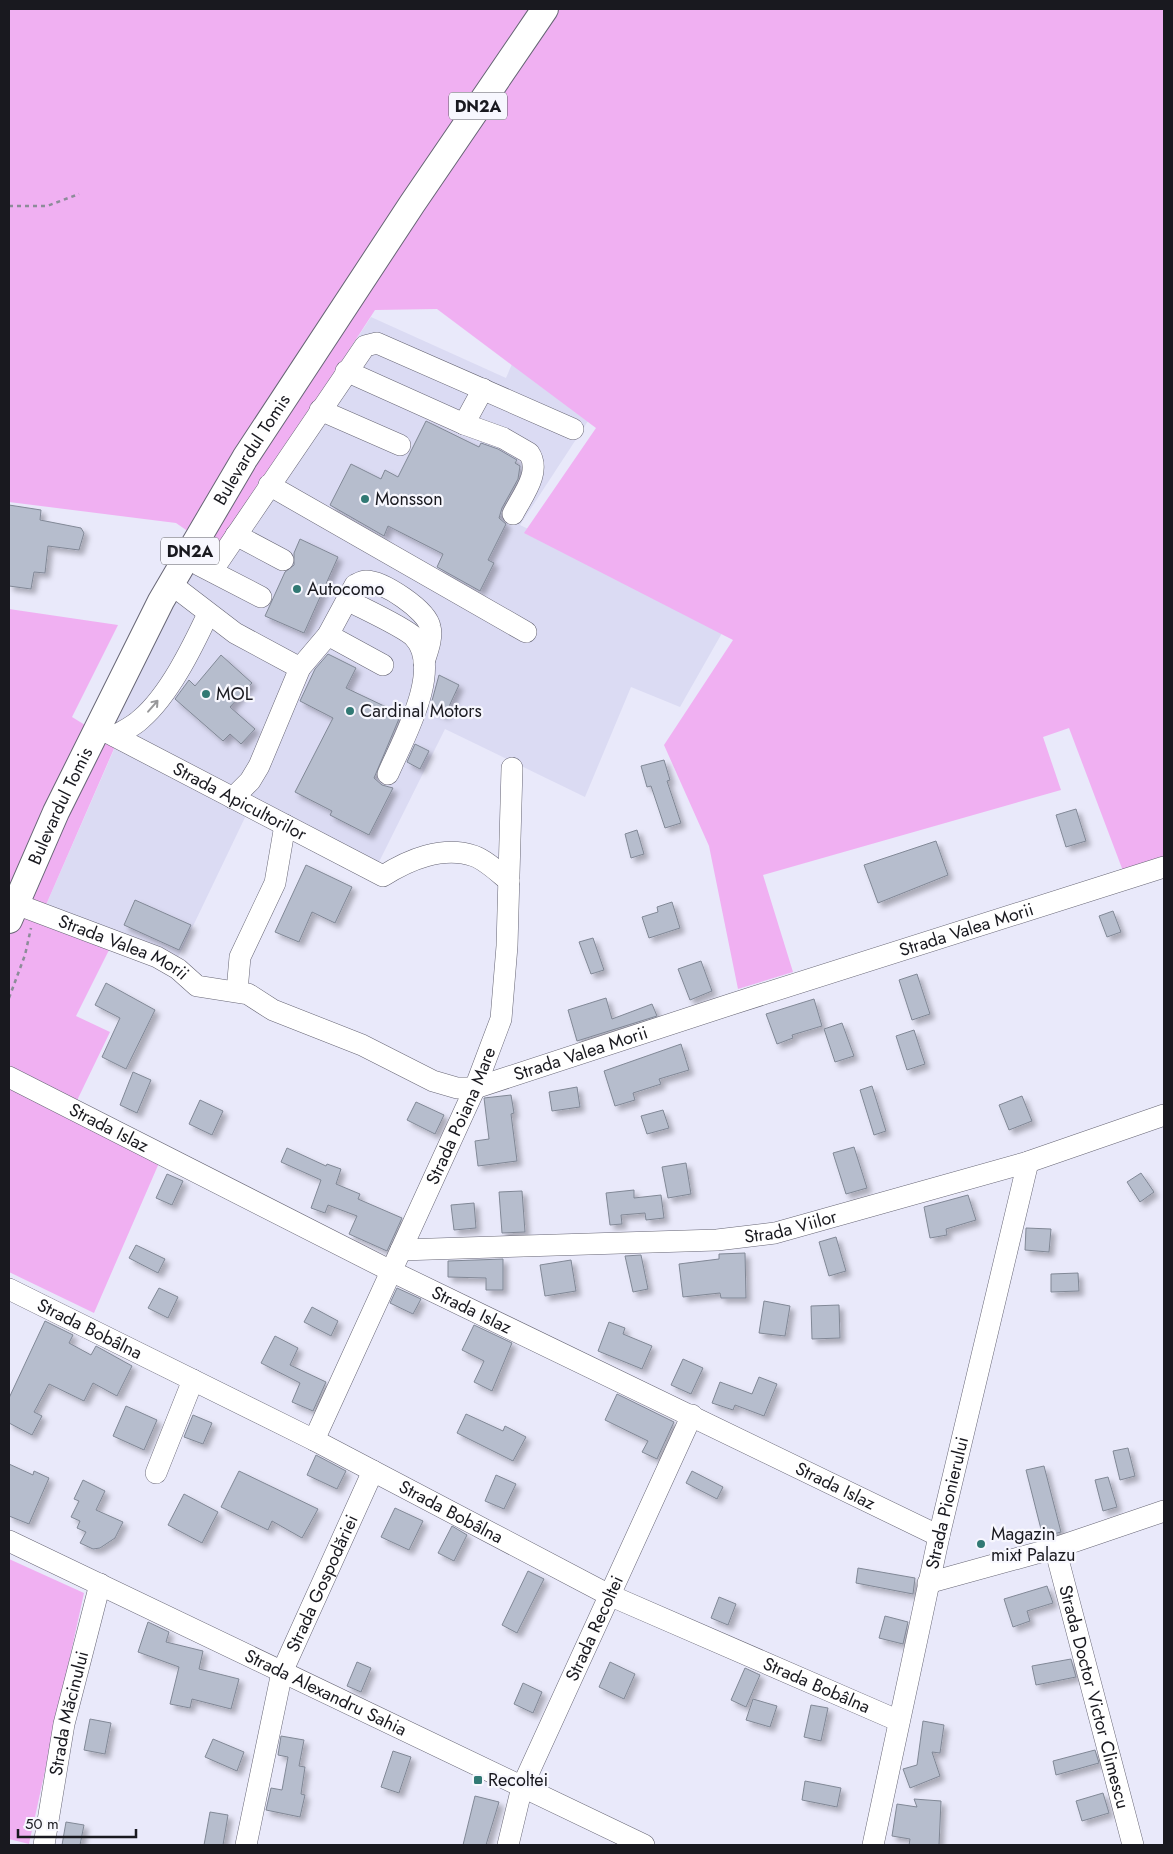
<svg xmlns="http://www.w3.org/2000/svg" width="1173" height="1854" font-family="Jost,sans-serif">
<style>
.built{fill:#dbdbf3}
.green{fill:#f0b0f2}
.building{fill:#b6bdcd;stroke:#818896;filter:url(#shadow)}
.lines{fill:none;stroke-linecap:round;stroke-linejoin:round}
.minor-casing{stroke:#666574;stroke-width:22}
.major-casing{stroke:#666574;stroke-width:28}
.path{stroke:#8c8c99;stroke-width:2.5;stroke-dasharray:4 4;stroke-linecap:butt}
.minor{stroke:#fff;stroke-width:21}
.major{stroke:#fff;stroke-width:26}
.oneway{stroke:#98989a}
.poi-dot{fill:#317974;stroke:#f7f7fe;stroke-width:2}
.labels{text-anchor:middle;stroke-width:4.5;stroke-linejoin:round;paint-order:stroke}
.shield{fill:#f7f7fe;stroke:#5c5c62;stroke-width:1}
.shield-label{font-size:16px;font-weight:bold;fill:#19191f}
.street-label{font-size:18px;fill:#19191f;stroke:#f7f7fe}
.poi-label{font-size:18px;fill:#19191f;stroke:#f7f7fe;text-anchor:start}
</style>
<defs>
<filter id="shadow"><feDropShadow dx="4.5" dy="4.5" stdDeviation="2.5" flood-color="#0004"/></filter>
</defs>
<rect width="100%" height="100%" fill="#e9e9fa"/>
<path class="built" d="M371 317 506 378 512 364 590 418 520 525 726 626 680 707 631 687 585 797 445 729 379 862 250 807 171 972 39 921 116 745 104 737 207 544 218 552Z"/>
<path class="green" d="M9 9H1164V859L1123 871 1069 728 1043 737 1061 790 763 875 793 972 738 989 709 846 664 745 733 640 524 533 596 428 437 309 375 310 218 552 176 523 9 502Z
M9 609 118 625 72 717 116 744 39 921 110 948 76 1016 110 1032 70 1115 159 1163 94 1313 9 1272Z
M9 1559 84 1593 29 1844 9 1839Z"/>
<path class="building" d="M426 421 479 447 481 443 498 449 517 460 515 463 520 466 518 479 502 508 499 518 506 524 488 560 494 563 480 591 437 567 443 554 388 526 384 536 330 505 351 464 381 479 385 470 398 477Z
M9 505 41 510 40 520 81 528 84 533 79 550 48 546 45 573 34 572 31 589 9 586Z
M300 539 338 557 304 633 265 616 285 572 294 565V553Z
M328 654 356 668 346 688 401 714 374 778 382 785 393 788 369 835 330 815 332 811 295 792 333 718 300 701 315 669Z
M221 655 252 683 230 707 255 729 241 744 230 734 223 741 175 699 189 680 195 686Z
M439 675 459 685 445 715 430 708Z
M415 744 429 751 420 769 407 762Z
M664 760 670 780 667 781 681 823 665 828 651 786 647 787 641 766Z
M1076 809 1086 841 1066 847 1056 815Z
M637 830 644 854 631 858 625 834Z
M936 841 948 875 878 903 864 865Z
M306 865 352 887 335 923 312 912 299 942 275 932Z
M135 900 191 925 179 950 124 925Z
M672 902 680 928 649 938 642 917 658 912 657 907Z
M1113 911 1121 932 1107 937 1099 916Z
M593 938 604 970 591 974 579 942Z
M701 961 712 991 690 1000 678 969Z
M917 974 930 1014 912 1020 899 980Z
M106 983 155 1010 126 1069 102 1057 120 1018 95 1005Z
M606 998 612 1019 652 1004 657 1016 577 1041 568 1010Z
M814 999 822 1026 792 1035 793 1038 777 1044 766 1014Z
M842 1023 854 1056 835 1062 824 1029Z
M914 1030 925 1064 907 1070 896 1036Z
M681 1044 689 1070 659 1079 661 1084 633 1093 635 1100 615 1106 604 1071Z
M133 1072 151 1080 137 1113 120 1105Z
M872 1086 886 1131 874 1135 860 1090Z
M577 1087 580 1107 552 1111 549 1092Z
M511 1095 514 1113 511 1114 517 1161 478 1166 475 1141 489 1139 484 1098Z
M1022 1096 1032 1121 1009 1130 999 1105Z
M200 1100 223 1111 212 1135 189 1124Z
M416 1102 444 1115 435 1134 407 1120Z
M663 1110 669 1128 647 1134 641 1116Z
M854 1147 867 1188 846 1194 833 1153Z
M287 1148 326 1166 327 1164 341 1169 336 1184 360 1194 358 1199 402 1218 387 1251 349 1234 357 1216 328 1205 325 1213 311 1208 321 1180 281 1162Z
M686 1163 691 1194 668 1198 662 1167Z
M1141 1173 1154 1192 1140 1202 1127 1182Z
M167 1174 183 1181 172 1205 156 1198Z
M634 1190V1198L661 1195 664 1218 646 1220 645 1213 621 1215 622 1224 610 1225 606 1193Z
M522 1191 525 1232 502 1233 499 1192Z
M968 1195 976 1220 946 1229 947 1235 930 1238 924 1207Z
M474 1203 476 1228 454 1230 451 1205Z
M1026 1228 1051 1229 1049 1252 1025 1250Z
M836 1237 846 1271 829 1276 819 1242Z
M136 1245 165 1259 158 1273 129 1258Z
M745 1253 746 1298H721L720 1293 683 1297 679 1264 719 1259V1254Z
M641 1255 648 1289 633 1292 625 1256Z
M503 1259V1290H486V1278L448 1277V1261Z
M571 1260 576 1291 545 1296 540 1265Z
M1078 1273 1079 1291 1051 1292V1274Z
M159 1288 178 1297 168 1318 148 1308Z
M397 1288 421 1299 413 1314 390 1303Z
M764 1301 790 1306 785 1336 759 1333Z
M839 1305 840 1338 812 1339 811 1306Z
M312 1307 338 1321 331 1336 304 1322Z
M45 1321 73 1335 69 1343 91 1355 96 1346 132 1366 117 1396 93 1383 84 1401 49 1384 34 1412 42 1416 32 1435 9 1423V1398Z
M609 1322 625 1328 623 1334 652 1346 642 1369 598 1351Z
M474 1325 512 1343 492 1391 474 1382 484 1361 462 1350Z
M275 1336 298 1348 290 1365 326 1382 313 1411 292 1402 300 1383 261 1363Z
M683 1359 703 1368 691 1394 671 1385Z
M759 1377 777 1384 764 1416 735 1405 733 1410 712 1403 720 1382 752 1394Z
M617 1394 674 1422 657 1459 642 1452 648 1441 605 1420Z
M126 1406 157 1420 144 1450 113 1436Z
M466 1414 503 1431 505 1426 526 1437 513 1461 457 1433Z
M193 1415 212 1423 203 1444 184 1437Z
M1128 1448 1135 1476 1120 1480 1113 1451Z
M316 1455 346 1471 337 1489 307 1475Z
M9 1464 33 1475 34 1471 49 1478 29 1524 9 1516Z
M1044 1466 1061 1532 1043 1537 1026 1470Z
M239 1471 318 1509 302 1538 272 1521 268 1530 221 1507Z
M692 1471 723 1487 717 1499 686 1483Z
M496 1475 516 1484 504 1509 485 1501Z
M1108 1477 1117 1507 1103 1511 1095 1480Z
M83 1480 105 1491 96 1510 123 1522 115 1538 100 1548 93 1549 80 1543 86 1532 77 1528 80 1521 71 1517 79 1501 74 1499Z
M184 1494 218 1512 202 1543 168 1525Z
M395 1508 423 1521 409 1550 381 1537Z
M452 1526 467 1535 454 1561 438 1553Z
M858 1568 915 1578 913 1594 856 1583Z
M528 1571 544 1579 517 1633 502 1625Z
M1047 1586 1053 1603 1027 1611 1030 1621 1013 1627 1004 1599Z
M719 1597 736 1604 728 1625 711 1618Z
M885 1616 908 1622 903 1644 879 1638Z
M148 1622 169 1632 166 1642 203 1651 199 1669 239 1679 231 1709 192 1699 190 1708 170 1704 179 1667 138 1652Z
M1071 1659 1076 1677 1036 1685 1032 1666Z
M357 1662 371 1668 361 1692 347 1686Z
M610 1662 635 1674 624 1699 599 1687Z
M745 1668 760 1675 746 1707 731 1700Z
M523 1683 542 1692 533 1713 514 1704Z
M753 1699 777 1706 770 1727 746 1720Z
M811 1705 828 1708 821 1741 804 1737Z
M90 1719 111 1723 105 1754 84 1750Z
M923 1721 944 1725 940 1753 932 1752 940 1776 910 1788 903 1769 917 1765Z
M281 1736 304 1740 299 1766 305 1767 301 1794 305 1795 300 1817 266 1810 271 1788 282 1790 288 1757 278 1755Z
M213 1739 244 1752 237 1771 205 1757Z
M1095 1750 1099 1763 1056 1775 1053 1761Z
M393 1751 411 1757 399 1793 381 1787Z
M805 1781 841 1788 837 1807 802 1800Z
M1103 1793 1109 1813 1082 1821 1076 1801Z
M475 1796 499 1802 486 1845H463Z
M914 1799 941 1801 939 1845H909L910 1839 892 1836 897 1804 917 1807Z
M210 1812 228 1815 223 1845H204Z
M66 1822 84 1825 80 1845H62Z"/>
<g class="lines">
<defs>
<g id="minor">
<path d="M346 371 464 424 503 438 529 453C542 472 522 496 513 514"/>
<path d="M320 410 400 445"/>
<path d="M464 424 483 389"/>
<path d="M269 485 526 632"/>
<path d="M236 535 283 560"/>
<path d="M199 565 261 597"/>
<path d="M212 571 365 346 377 343 573 429"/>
<path d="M171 584 235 633 300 668"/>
<path d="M347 600C362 608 404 627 414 637 444 669 402 741 388 774"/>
<path d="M328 635 383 665"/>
<path id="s1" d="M97 727 383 876C408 860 443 845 474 856 486 860 499 873 509 881"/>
<path d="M115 736C123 731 134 726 141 719 169 695 192 648 208 614"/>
<path d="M233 798 250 781 259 766 300 668 328 635 355 585C359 583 362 581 366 581 383 581 427 610 430 627 433 638 427 652 424 662"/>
<path id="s2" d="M16 904 157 957 178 969 197 986 248 994 273 1010 362 1045 433 1081 457 1088H475L732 1004 1164 867"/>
<path d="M237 991 240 957 275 883 285 825"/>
<path id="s3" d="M9 1077 391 1271 939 1536"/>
<path id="s4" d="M401 1250 717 1240 775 1233 1028 1162 1164 1115"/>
<path id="s5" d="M9 1289 314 1440 609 1595 899 1721"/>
<path id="s6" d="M314 1440 475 1088 501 1019 507 946 512 768"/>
<path d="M156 1473 193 1380"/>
<path id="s7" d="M9 1541 644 1845"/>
<path id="s8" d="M1055 1548 1133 1845"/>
<path d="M928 1583 1055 1548 1164 1511"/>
<path id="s9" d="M44 1845 64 1724 100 1584"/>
<path id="s10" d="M246 1845 282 1672 373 1471"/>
<path id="s11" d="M508 1845 522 1787 692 1415"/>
<path id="s12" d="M873 1845 939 1536 1028 1162"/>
</g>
<g id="major">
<path id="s13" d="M9 920 56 812 161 601 245 458 412 204 545 9"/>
</g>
</defs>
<use href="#minor" class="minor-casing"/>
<use href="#major" class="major-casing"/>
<path class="path" d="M9 206H47L79 194
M9 998 25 955 31 928"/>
<use href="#minor" class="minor"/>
<use href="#major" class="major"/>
</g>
<defs><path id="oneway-shaft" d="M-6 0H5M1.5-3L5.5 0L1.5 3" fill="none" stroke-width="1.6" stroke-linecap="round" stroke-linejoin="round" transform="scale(1.25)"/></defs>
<use class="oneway" href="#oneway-shaft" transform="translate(153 706) rotate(-49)"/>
<g class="poi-dot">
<circle cx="365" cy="499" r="5"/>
<circle cx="297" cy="589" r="5"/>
<circle cx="206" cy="694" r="5"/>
<circle cx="350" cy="711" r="5"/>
<circle cx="981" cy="1544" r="5"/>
<rect x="473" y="1775" width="10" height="10" rx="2.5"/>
</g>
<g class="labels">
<g class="shield">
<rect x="449" y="92.5" width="58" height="27" rx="4"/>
<rect x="161" y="537.5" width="58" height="27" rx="4"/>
</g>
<g class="shield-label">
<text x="478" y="112">DN2A</text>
<text x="190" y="557">DN2A</text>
</g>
<g class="street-label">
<text dy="6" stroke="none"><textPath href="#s13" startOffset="530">Bulevardul Tomis</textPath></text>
<text dy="6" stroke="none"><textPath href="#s1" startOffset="161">Strada Apicultorilor</textPath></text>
<text dy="6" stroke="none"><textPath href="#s13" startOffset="125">Bulevardul Tomis</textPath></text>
<text dy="6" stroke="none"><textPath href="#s2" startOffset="1016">Strada Valea Morii</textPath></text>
<text dy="6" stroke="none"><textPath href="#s2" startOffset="116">Strada Valea Morii</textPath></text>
<text dy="6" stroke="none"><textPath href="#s2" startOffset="611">Strada Valea Morii</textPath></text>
<text dy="6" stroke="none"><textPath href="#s6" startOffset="356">Strada Poiana Mare</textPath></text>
<text dy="6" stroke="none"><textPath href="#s3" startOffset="112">Strada Islaz</textPath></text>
<text dy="6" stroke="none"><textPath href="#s4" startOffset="391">Strada Viilor</textPath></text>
<text dy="6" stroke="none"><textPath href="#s3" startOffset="518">Strada Islaz</textPath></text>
<text dy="6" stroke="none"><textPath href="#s5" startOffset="90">Strada Bobâlna</textPath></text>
<text dy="6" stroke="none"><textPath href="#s3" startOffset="922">Strada Islaz</textPath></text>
<text dy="6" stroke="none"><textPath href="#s12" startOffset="350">Strada Pionierului</textPath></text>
<text dy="6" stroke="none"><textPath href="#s5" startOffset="495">Strada Bobâlna</textPath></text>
<text dy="6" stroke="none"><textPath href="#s10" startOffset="274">Strada Gospodăriei</textPath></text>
<text dy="6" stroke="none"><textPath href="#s11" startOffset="234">Strada Recoltei</textPath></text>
<text dy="6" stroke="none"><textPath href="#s5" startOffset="900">Strada Bobâlna</textPath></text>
<text dy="6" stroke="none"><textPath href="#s7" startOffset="351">Strada Alexandru Sahia</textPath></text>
<text dy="6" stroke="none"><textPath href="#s8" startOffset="154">Strada Doctor Victor Climescu</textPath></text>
<text dy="6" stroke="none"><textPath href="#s9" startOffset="134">Strada Măcinului</textPath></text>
</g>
<g class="poi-label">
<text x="375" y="505">Monsson</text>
<text x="307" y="595">Autocomo</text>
<text x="216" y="700">MOL</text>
<text x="360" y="717">Cardinal Motors</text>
<text x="991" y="1540">Magazin<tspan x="991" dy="21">mixt Palazu</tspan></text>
<text x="488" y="1786">Recoltei</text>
</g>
</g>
<rect width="1173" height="1854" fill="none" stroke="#19191f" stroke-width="20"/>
<path d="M18 1829v8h118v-8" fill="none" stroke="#19191f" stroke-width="2.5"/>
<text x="25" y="1829" font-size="15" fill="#19191f" stroke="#f7f7fe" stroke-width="4" paint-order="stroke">50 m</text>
</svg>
